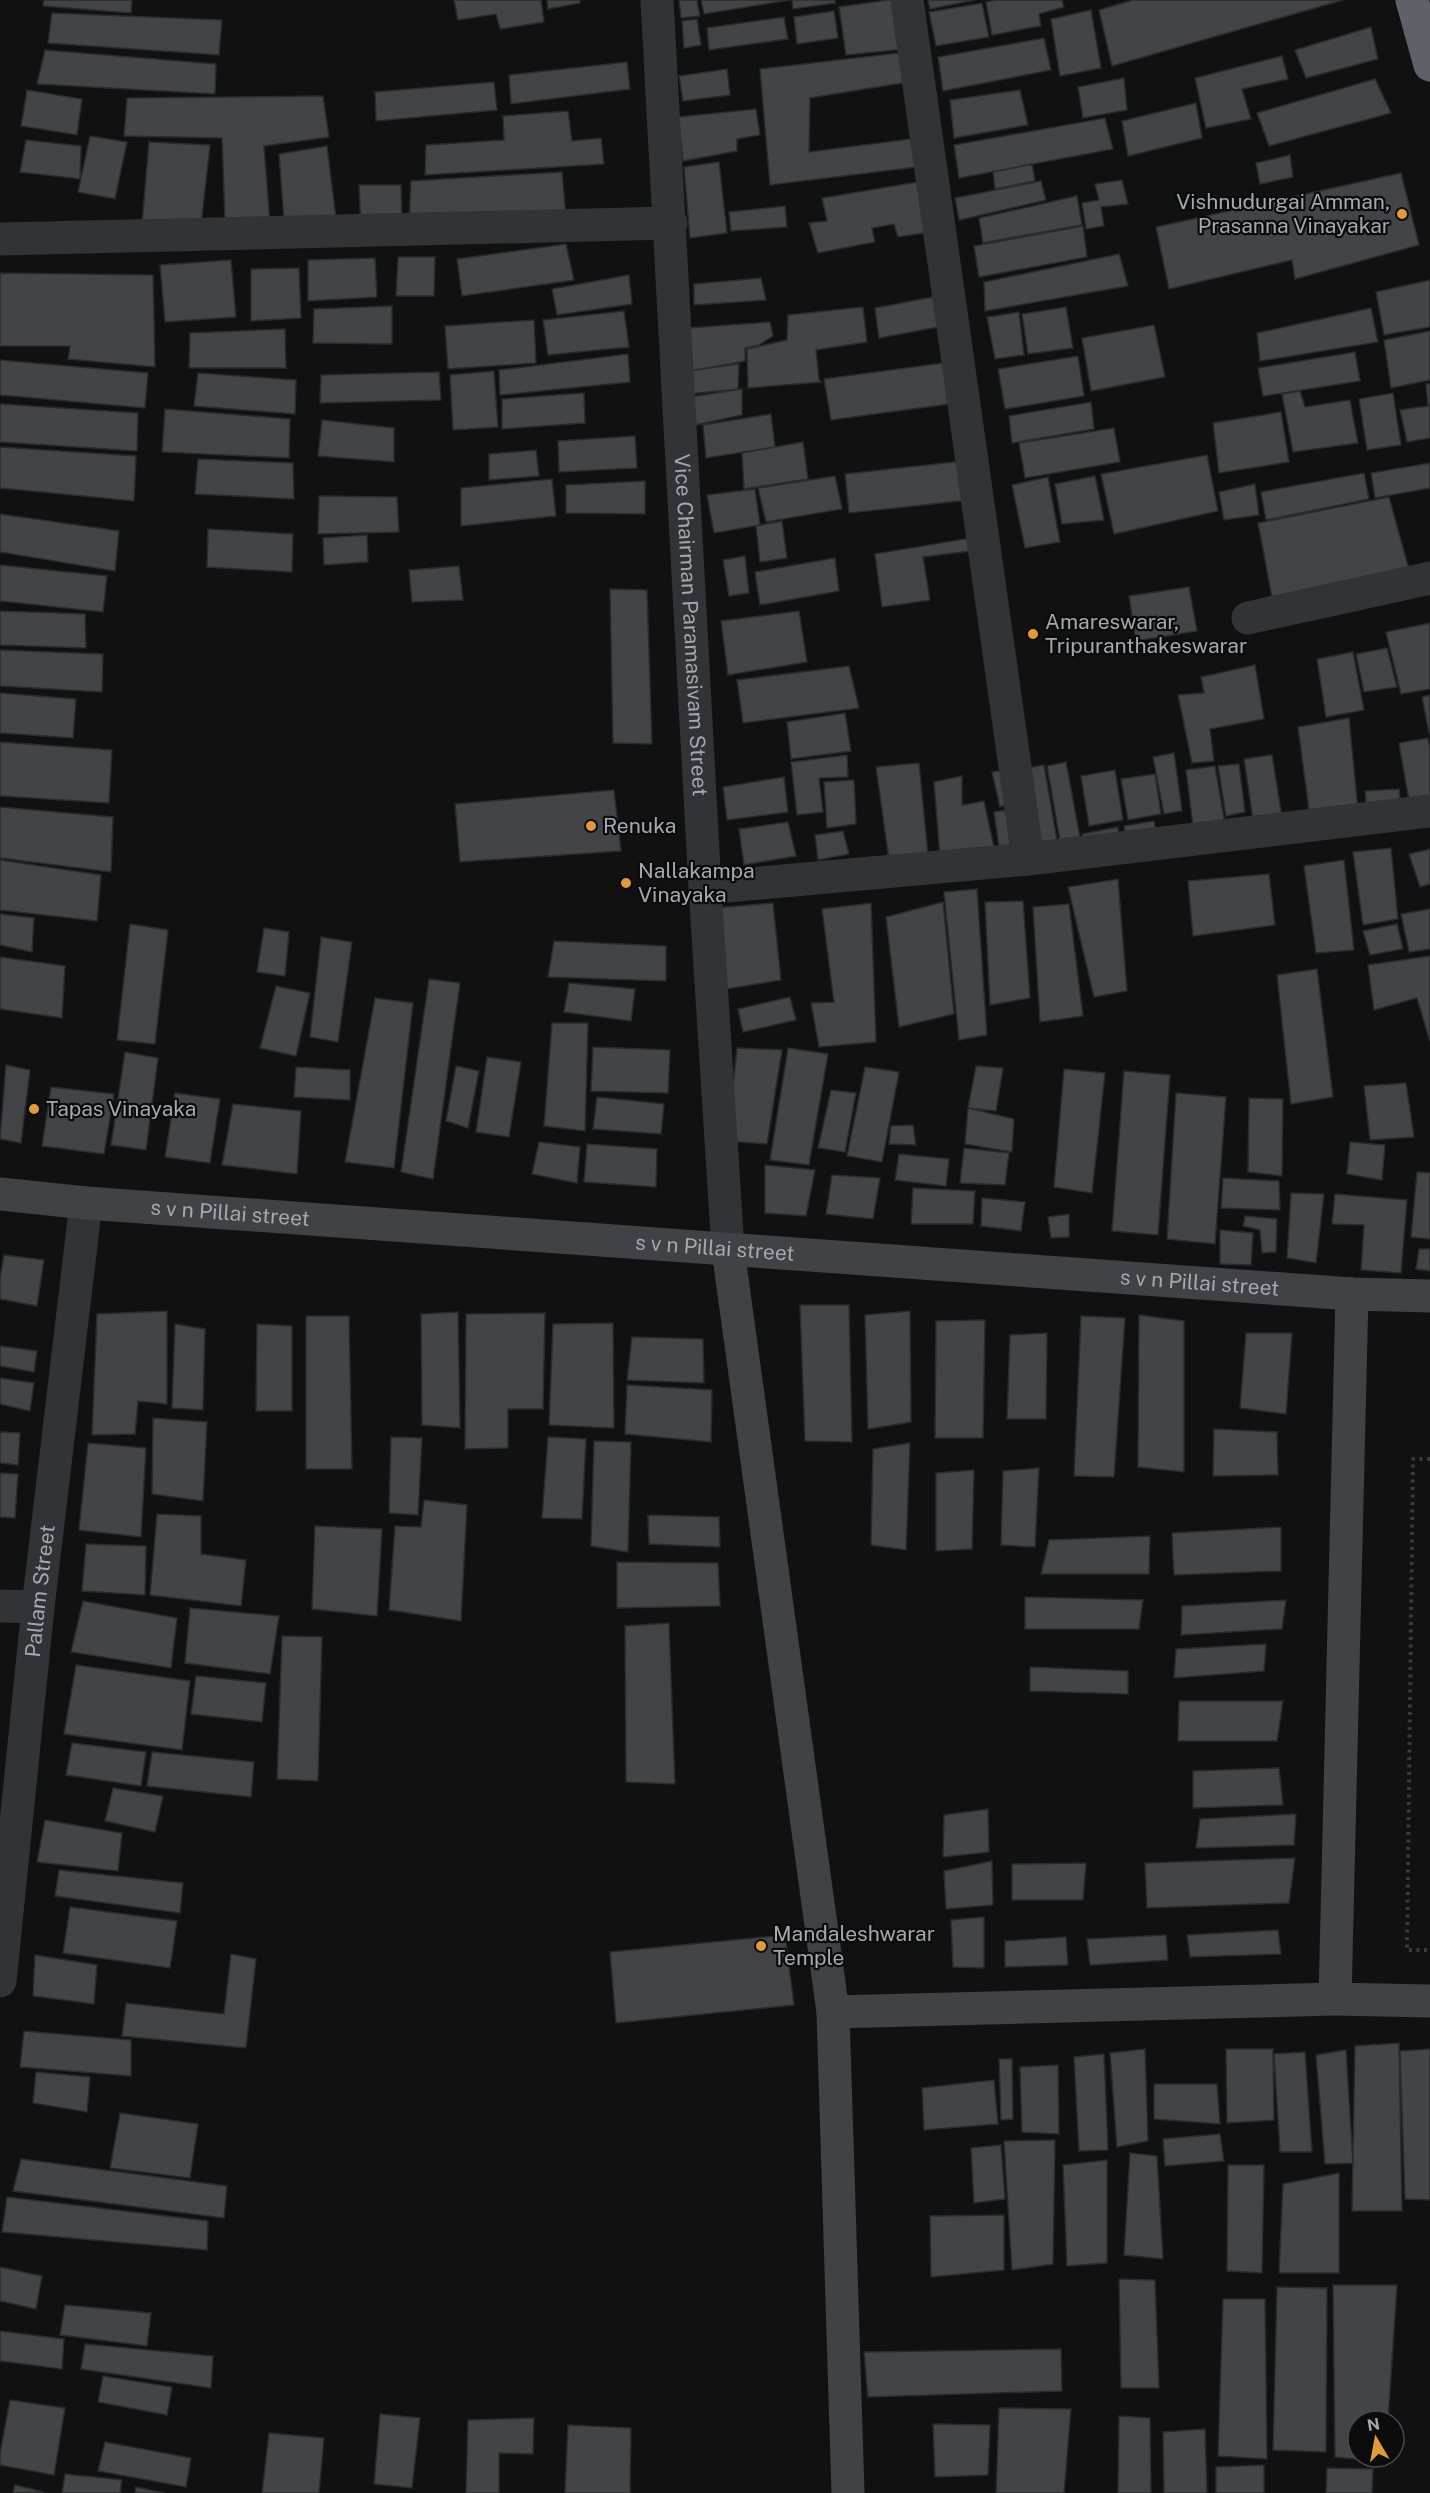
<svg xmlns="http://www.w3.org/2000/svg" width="1430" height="2493" font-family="'Public Sans',sans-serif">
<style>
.building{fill:#424447;stroke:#2b2b2e;stroke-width:1.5}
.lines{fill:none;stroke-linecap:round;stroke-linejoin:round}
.path{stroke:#383a3d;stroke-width:4;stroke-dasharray:3 4.5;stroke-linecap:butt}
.street{stroke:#323336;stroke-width:33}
.secondary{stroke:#404246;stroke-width:33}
.highway{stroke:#5e6167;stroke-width:33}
.poi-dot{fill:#e19b39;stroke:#0c0c0d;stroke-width:2}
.labels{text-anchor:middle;stroke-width:4.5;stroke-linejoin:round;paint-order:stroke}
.poi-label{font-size:21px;fill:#a3a8b1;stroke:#0c0c0d;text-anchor:start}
.street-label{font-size:21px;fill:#a3a8b1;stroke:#0c0c0d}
</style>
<rect width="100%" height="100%" fill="#111112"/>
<path class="building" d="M44 0H132L131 13 43 6Z
M454 0H541L544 22 500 29 496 14 458 20Z
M547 0H580V3L548 9Z
M679 0H697L700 16 681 18Z
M701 0H790L704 14Z
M792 0H835V3L793 9Z
M888 0H896L905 49 846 55 839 7Z
M928 0H975L930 9Z
M996 0H1062L1064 7 1039 14 1041 26 992 35 986 2Z
M1133 0H1343L1112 66 1099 10Z
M982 3 989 37 936 46 929 12Z
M1091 10 1101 68 1060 76 1051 19Z
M834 11 838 38 797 44 794 17Z
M52 13 222 20 219 55 48 43Z
M784 17 788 39 709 50 707 28Z
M697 19 701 45 684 48 682 21Z
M1371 27 1378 59 1306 78 1295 50Z
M1044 38 1051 70 943 91 938 57Z
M45 50 216 64 215 94 37 84Z
M907 52 908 82 810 98 809 152 910 139 917 167 770 185 760 69Z
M1282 56 1288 79 1242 89 1251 119 1206 128 1195 78Z
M627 62 630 89 511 104 509 75Z
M727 69 730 95 683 101 679 76Z
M1124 78 1127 110 1083 118 1078 87Z
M1375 79 1391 113 1269 146 1257 113Z
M494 82 497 110 376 121 375 92Z
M27 90 82 99 77 135 21 126Z
M1020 90 1028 125 954 138 950 100Z
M323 96 329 137 264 146 270 224 225 222 222 138 124 136 127 98Z
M1196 103 1202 138 1128 156 1122 121Z
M756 109 760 135 737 139V151L683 161 678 117Z
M568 111 572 141 601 138 604 164 425 175 426 145 504 140 503 116Z
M1105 118 1113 149 959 178 954 145Z
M90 136 127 142 115 199 78 192Z
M26 140 81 146 80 179 20 172Z
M149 142 210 145 201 226 142 224Z
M327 146 336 218 284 220 279 154Z
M1290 155 1293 177 1260 184 1256 163Z
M719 162 727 233 690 238 684 167Z
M1032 164 1035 181 995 189 993 172Z
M562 172 566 216 409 221 411 181Z
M1401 173 1419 245 1295 279 1292 260 1169 289 1156 227Z
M929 180 937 231 898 237 894 224 872 228 875 242 818 253 809 223 827 221 822 198Z
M1122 180 1128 204 1101 207 1104 226 1086 229 1082 203 1099 200 1095 184Z
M1041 181 1046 200 959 220 955 198Z
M359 185H401L402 223 361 228Z
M1077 196 1082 225 983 243 979 218Z
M785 206 787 227 731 231 729 212Z
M1083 226 1087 257 979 277 974 246Z
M566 244 574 280 462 296 457 259Z
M1119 254 1128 286 985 311 984 282Z
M398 257H435L434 296H396Z
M375 258 377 297 308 301V260Z
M231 260 236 317 165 322 160 265Z
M299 268 301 318 251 321V269Z
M0 273 153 275 155 367 68 359 70 346H0Z
M629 275 632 304 557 315 552 289Z
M761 278 766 300 694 305V284Z
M1430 280V327L1384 335 1376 292Z
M938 296 944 326 879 338 875 308Z
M392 306V344L313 343 314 309Z
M863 307 867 342 816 350 819 379 821 382 748 388 747 349 787 340 788 315Z
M1066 307 1073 348 1028 354 1022 314Z
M1371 308 1378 342 1260 361 1257 333Z
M624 311 629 347 548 355 543 320Z
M1019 312 1024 355 995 359 987 317Z
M534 320 536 363 448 369 445 326Z
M770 322 773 336 759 345 745 348V361L690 371 689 328Z
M1154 325 1165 377 1091 391 1082 338Z
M285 329 286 368H189L190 333Z
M1430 331V380L1391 388 1384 340Z
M1355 352 1360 381 1263 396 1258 368Z
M628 354 630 382 500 395 499 370Z
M1078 356 1084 396 1005 409 998 369Z
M0 360 148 373 145 408 0 395Z
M943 363 949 404 831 420 824 379Z
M739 364 738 389 689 394 688 371Z
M494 371 498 427 453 430 450 375Z
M439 372 441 400 320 403 321 375Z
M198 373 296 380 295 414 194 406Z
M1426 384H1430V438L1407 442 1400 410 1428 406Z
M742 389V415L691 426 690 397Z
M1300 391 1305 407 1350 400 1358 443 1293 452 1282 394Z
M584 393 585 423 502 429V399Z
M1393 393 1401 445 1367 450 1359 399Z
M1091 402 1094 429 1012 443 1009 416Z
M0 404 138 413 137 451 0 442Z
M165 409 290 419 289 458 162 452Z
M1281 412 1289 462 1219 473 1213 423Z
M771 414 775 447 706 458 703 425Z
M322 420 394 428V462L318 456Z
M1114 428 1120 462 1025 478 1019 443Z
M635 436 637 468 559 472 558 441Z
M803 442 808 479 744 489 742 453Z
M0 447 136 456 134 501 0 488Z
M536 450 539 476 489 480V454Z
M1207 455 1218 511 1114 534 1101 474Z
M198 459 293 463 294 499 195 494Z
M963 461 969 500 849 513 845 474Z
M1430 463V488L1375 498 1371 473Z
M1364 473 1369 499 1266 520 1261 492Z
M835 476 842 509 766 522 758 488Z
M1095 476 1104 520 1062 524 1055 484Z
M1048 477 1060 542 1025 548 1012 485Z
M552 479 556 516 461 526V488Z
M645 481V514L566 513V485Z
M1255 484 1259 515 1224 520 1219 492Z
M755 489 760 525 714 533 707 495Z
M319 496 397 497 399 532 318 534Z
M1389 497 1410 573 1273 603 1258 523Z
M0 514 119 531 115 571 0 552Z
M782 521 787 558 760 562 756 526Z
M208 529 293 534 292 572 207 567Z
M367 535 368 562 324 565 323 538Z
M976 537 978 550 923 557 930 600 882 607 875 554Z
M745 556 749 593 729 596 723 560Z
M835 558 839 591 760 605 755 572Z
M0 565 107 576 103 612 0 601Z
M459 566 463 600 412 602 409 570Z
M1189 587 1197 631 1136 641 1129 596Z
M610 589 647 590 652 744 613 743Z
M0 611 85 614 86 648 0 645Z
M799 611 807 662 728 675 721 621Z
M1430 623V689L1401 694 1386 632Z
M1387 648 1397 687 1364 692 1356 654Z
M0 650 103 654 102 692 0 686Z
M1353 652 1364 710 1326 717 1317 659Z
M1255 665 1264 719 1210 729 1214 761 1192 763 1178 695 1204 693 1201 677Z
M849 666 859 708 743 723 737 680Z
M0 693 76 699 73 738 0 733Z
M1430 695V732L1429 733 1422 697Z
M845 713 851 751 791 759 787 722Z
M1349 718 1358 810 1310 818 1298 727Z
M1428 738 1430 749V804L1410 807 1399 743Z
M0 742 112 750 109 803 0 796Z
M1174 753 1182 811 1164 814 1153 757Z
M847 755 848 777 819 778 823 812 797 815 791 762Z
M1272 755 1283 824 1254 826 1244 759Z
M1066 762 1081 843 1061 846 1047 766Z
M919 763 928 855 889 860 876 767Z
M1239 764 1245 812 1226 816 1218 766Z
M1044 765 1058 846 1033 851 1021 769Z
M1215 766 1226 829 1194 834 1186 770Z
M1011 769 1016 801 1000 807 992 772Z
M1115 770 1123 820 1089 826 1081 776Z
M1155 774 1161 814 1128 820 1121 779Z
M962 776V805L984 801 995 852 940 856 934 782Z
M784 777 788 812 727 820 723 787Z
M854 780 856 824 827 828 824 782Z
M1399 789 1401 810 1367 813 1365 791Z
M614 790 621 851 460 862 455 804Z
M0 807 113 817 111 872 0 858Z
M1018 808 1021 850 1000 854 994 812Z
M1154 821 1158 840 1127 844 1124 826Z
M788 822 796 856 744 865 739 829Z
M1118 827 1121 845 1084 849 1082 834Z
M843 831 849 854 818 860 815 835Z
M1391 848 1398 919 1363 925 1353 852Z
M1430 849V884L1420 887 1409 854Z
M0 860 101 875 97 921 0 910Z
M1344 860 1354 950 1316 953 1304 866Z
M1269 874 1275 925 1193 936 1188 881Z
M1118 879 1127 991 1094 997 1068 887Z
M977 889 987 1035 959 1040 944 892Z
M1023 901 1030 998 990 1005 985 902Z
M943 902 954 1014 899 1027 886 917Z
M773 903 781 980 727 989 715 908Z
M871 903 876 1042 819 1047 811 1003 834 1002 822 909Z
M1069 904 1083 1016 1040 1022 1033 907Z
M1430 909V949L1409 952 1401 914Z
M0 914 34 918 32 952 0 945Z
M130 924 168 930 155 1044 117 1040Z
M1397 924 1403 949 1370 955 1363 931Z
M264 928 289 932 285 976 257 972Z
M321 937 352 942 338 1042 310 1037Z
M554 941 666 946V981L548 977Z
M1430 956V1042L1417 998 1374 1010 1368 965Z
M0 957 65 966 62 1018 0 1009Z
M1317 969 1333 1097 1291 1104 1277 975Z
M429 979 460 983 433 1179 401 1172Z
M569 983 635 989 631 1021 564 1012Z
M276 986 310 993 296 1056 260 1048Z
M790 997 796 1020 743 1032 738 1009Z
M375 998 413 1003 394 1168 345 1162Z
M552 1023H588L585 1131 544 1126Z
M593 1047 670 1050 668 1093 591 1091Z
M737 1048 782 1050 767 1144 727 1141Z
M788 1048 828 1054 809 1165 770 1160Z
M125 1052 158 1058 146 1150 111 1145Z
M487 1057 521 1062 509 1137 476 1132Z
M6 1065 30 1070 21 1143 0 1139Z
M456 1066 479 1071 468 1128 446 1121Z
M976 1066 1003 1068 996 1111 968 1108Z
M296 1067 350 1070V1100L294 1097Z
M865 1067 899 1072 882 1162 847 1156Z
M1064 1069 1105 1073 1092 1193 1054 1187Z
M1124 1071 1170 1075 1158 1235 1112 1231Z
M1406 1083 1414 1137 1370 1140 1364 1086Z
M51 1087 114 1094 104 1154 42 1146Z
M831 1090 856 1093 845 1152 818 1148Z
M175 1093 220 1099 210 1163 165 1157Z
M1176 1093 1226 1097 1215 1244 1167 1239Z
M597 1097 664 1104 661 1134 593 1129Z
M1249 1098 1283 1099 1282 1176 1248 1172Z
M233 1104 301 1111 297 1174 222 1165Z
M968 1108 1014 1119 1012 1152 965 1144Z
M913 1125 916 1145 889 1144 891 1126Z
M539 1142 580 1147 577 1183 532 1174Z
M1350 1142 1385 1145 1382 1180 1347 1174Z
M587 1144 657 1149 656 1187 584 1182Z
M964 1148 1009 1153 1005 1185 960 1183Z
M899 1154 949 1159 946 1186 895 1180Z
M765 1165 815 1170 806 1216 765 1213Z
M1417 1172 1430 1173V1239L1411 1237Z
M832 1175 880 1178 873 1219 826 1214Z
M1223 1178 1279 1181 1280 1210 1221 1208Z
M913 1188 975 1191 973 1224H911Z
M1291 1193 1324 1194 1316 1263 1287 1258Z
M1335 1194 1407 1200 1401 1273 1361 1270 1364 1225 1332 1224Z
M982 1198 1025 1202 1021 1231 981 1226Z
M1069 1214V1237L1051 1238 1048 1217Z
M1245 1216 1277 1219 1276 1252 1262 1253 1260 1230 1243 1226Z
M1220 1230 1253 1233 1251 1265 1220 1264Z
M1419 1249H1430V1271L1416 1269Z
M4 1255 44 1260 37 1306 0 1299V1278Z
M800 1305H849L852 1442 805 1441Z
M167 1311V1404L138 1401 135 1434 92 1435 97 1314Z
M910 1311 911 1422 868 1429 865 1315Z
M458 1312 460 1428 422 1425 421 1314Z
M545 1313 543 1409H508V1448L465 1449 466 1314Z
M1139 1315 1184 1321V1472L1138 1467Z
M306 1316H349L352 1469H306Z
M1081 1316 1125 1318 1114 1477 1074 1476Z
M985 1320 983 1438H935L936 1321Z
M613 1323 614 1428 549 1425 553 1324Z
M175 1324 205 1329 203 1410 172 1408Z
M257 1324 292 1326V1411H256Z
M1047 1333 1046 1419H1007L1010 1335Z
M1246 1333H1292L1286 1414 1240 1408Z
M632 1337 703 1339 704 1383 627 1380Z
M0 1346 37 1351 34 1372 0 1366Z
M0 1378 34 1383 30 1411 0 1404Z
M627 1385 712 1390 711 1442 625 1434Z
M153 1418 207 1422 203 1501 152 1494Z
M1214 1429 1277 1432 1278 1475 1213 1476Z
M0 1432 20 1433 18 1465 0 1463Z
M391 1437 422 1438 418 1515 389 1513Z
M548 1437 586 1439 582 1519 542 1518Z
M594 1441 631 1442 628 1552 591 1546Z
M88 1443 146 1448 141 1537 79 1530Z
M910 1443 906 1550 871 1545 873 1449Z
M1039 1468 1035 1547 1001 1545 1003 1471Z
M974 1470 972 1549 936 1551V1473Z
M0 1473 18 1474 15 1518 0 1517Z
M424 1500 467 1505 461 1621 389 1610 395 1526 421 1527Z
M157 1514 201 1516V1554L246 1560 241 1606 150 1595Z
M648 1515 719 1517 720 1547 649 1544Z
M315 1526 382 1529 377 1616 312 1609Z
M1281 1527V1571L1174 1575 1172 1533Z
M1150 1536 1149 1574H1041L1049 1540Z
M86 1544 146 1546 145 1595 82 1591Z
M617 1562 718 1563 720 1606 617 1608Z
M1025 1597 1143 1600 1139 1629H1025Z
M1286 1600 1282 1629 1181 1635 1182 1606Z
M83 1601 177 1618 171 1668 71 1652Z
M190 1608 279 1616 270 1674 185 1663Z
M669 1623 675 1784 626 1782 625 1626Z
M282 1636 322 1637 318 1781 277 1779Z
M1266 1644 1264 1671 1174 1678 1176 1649Z
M76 1665 190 1681 182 1750 64 1734Z
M1030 1667 1128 1671V1694L1030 1691Z
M196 1676 266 1683 262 1722 191 1714Z
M1179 1701H1283L1277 1741H1178Z
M72 1743 146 1752 141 1786 66 1775Z
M152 1752 254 1762 251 1797 147 1786Z
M1279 1768 1283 1805 1193 1808V1771Z
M113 1788 163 1796 155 1832 105 1821Z
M988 1809 989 1852 943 1857 944 1815Z
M1296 1814 1294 1845 1196 1848 1200 1819Z
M45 1820 122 1833 118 1871 37 1862Z
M1295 1858 1289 1903 1147 1908 1145 1863Z
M992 1861 993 1905 946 1909 944 1871Z
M1086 1863 1083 1900H1012V1864Z
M59 1870 183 1883 180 1913 55 1896Z
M70 1907 177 1921 170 1968 63 1953Z
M984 1917V1968L953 1967 951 1920Z
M1278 1930 1281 1954 1190 1957 1187 1935Z
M785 1935 794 2005 616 2023 610 1952Z
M1166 1935 1168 1960 1090 1965 1087 1939Z
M1066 1937 1068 1965 1005 1967V1941Z
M231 1954 256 1959 246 2048 122 2036 126 2003 224 2014Z
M35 1955 97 1965 94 2004 33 1996Z
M24 2031 131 2040V2076L20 2067Z
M1399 2043 1402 2211H1352L1355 2046Z
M1145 2049 1148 2141 1117 2147 1110 2053Z
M1226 2049H1273L1274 2120 1227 2123Z
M1430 2049V2200L1405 2199 1400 2051Z
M1346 2050 1353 2163 1325 2164 1316 2055Z
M1305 2052 1312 2152H1280L1274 2054Z
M1104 2054 1108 2150 1079 2151 1074 2057Z
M999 2059H1012L1013 2119 1001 2120Z
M1058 2065 1059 2134 1022 2132 1020 2067Z
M36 2072 90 2077 87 2112 33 2103Z
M994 2080 998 2124 924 2130 922 2088Z
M1154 2084H1217L1220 2124 1154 2119Z
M120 2113 198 2124 190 2178 110 2168Z
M1220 2134 1224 2161 1165 2166 1163 2139Z
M1055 2140 1053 2264 1012 2270 1004 2141Z
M1001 2145 1005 2199 974 2203 971 2148Z
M1130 2153 1157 2156 1163 2259 1124 2255Z
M21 2159 227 2186 224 2218 13 2191Z
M1107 2160V2263L1067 2266 1063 2165Z
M1228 2165H1264L1262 2273 1227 2271Z
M1339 2173V2273H1279L1283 2184Z
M7 2197 208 2221 207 2250 2 2232Z
M1004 2215V2270L931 2277 930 2216Z
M0 2267 42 2276 36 2309 0 2301Z
M1119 2279 1155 2280 1159 2388H1121Z
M1333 2285H1397L1388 2421H1358V2457H1385V2462L1335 2457Z
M1277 2287 1327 2288 1326 2452 1273 2450Z
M1223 2299H1265L1267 2459 1218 2456Z
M65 2305 151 2313 147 2346 60 2335Z
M0 2331 64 2339 62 2369 0 2361Z
M85 2344 213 2356 211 2388 81 2369Z
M1061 2349 1062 2391 868 2397 864 2352Z
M103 2376 172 2387 167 2415 98 2402Z
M10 2400 65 2408 54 2475 0 2465V2453Z
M999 2408 1071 2409 1064 2493H996Z
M380 2414 420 2418 412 2488 374 2484Z
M1119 2416 1150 2418 1151 2493H1118Z
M534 2418 533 2454 499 2453V2493H466L468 2420Z
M933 2424 990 2425 988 2475 935 2477Z
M568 2425 631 2428 630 2493H565Z
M1205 2429 1207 2493H1164L1163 2432Z
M269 2433 324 2438 319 2493H262Z
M105 2442 191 2458 186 2487 98 2471Z
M1264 2465V2493H1216V2467Z
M1327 2468 1373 2469 1372 2493H1326Z
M65 2474 122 2480 120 2493H62Z
M15 2485 44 2492 13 2493Z
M136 2487 165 2493H135Z"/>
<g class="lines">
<path class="path" d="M1430 1459H1413L1407 1950H1430"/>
<g class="street">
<path id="s1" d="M657 0 705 888 728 1250"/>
<path d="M907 0 1028 859"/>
<path d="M0 239 671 223"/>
<path d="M1248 618 1430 578"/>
<path d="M705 888 1028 859 1430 811"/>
<path d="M0 1606 38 1607"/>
<path id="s2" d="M0 1981 38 1607 86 1203"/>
</g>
<g class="secondary">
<path id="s3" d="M0 1194 86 1203 1352 1294 1430 1296"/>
<path d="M728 1250 833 2012 848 2493"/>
<path d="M1352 1294 1335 1999 1430 2001"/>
<path d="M833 2012 1335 1999"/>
</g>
<path class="highway" d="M1412 0 1430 65"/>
</g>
<g class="poi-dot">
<circle cx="1402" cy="214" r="6"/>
<circle cx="1033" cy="634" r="6"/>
<circle cx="591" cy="826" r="6"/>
<circle cx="626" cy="883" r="6"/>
<circle cx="34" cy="1109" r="6"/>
<circle cx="761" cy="1946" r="6"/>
</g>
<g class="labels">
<g class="poi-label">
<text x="1390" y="209" text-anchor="end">Vishnudurgai Amman,<tspan x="1390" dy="24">Prasanna Vinayakar</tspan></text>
<text x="1045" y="629">Amareswarar,<tspan x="1045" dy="24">Tripuranthakeswarar</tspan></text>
<text x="603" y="833">Renuka</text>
<text x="638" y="878">Nallakampa<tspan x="638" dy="24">Vinayaka</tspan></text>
<text x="46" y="1116">Tapas Vinayaka</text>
<text x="773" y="1941">Mandaleshwarar<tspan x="773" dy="24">Temple</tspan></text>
</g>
<g class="street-label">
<text dy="7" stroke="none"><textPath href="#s1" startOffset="626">Vice Chairman Paramasivam Street</textPath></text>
<text dy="7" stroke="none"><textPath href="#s3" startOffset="231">s v n Pillai street</textPath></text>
<text dy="7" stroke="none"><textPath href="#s3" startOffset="717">s v n Pillai street</textPath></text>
<text dy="7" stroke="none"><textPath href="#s3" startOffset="1203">s v n Pillai street</textPath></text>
<text dy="7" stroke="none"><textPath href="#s2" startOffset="392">Pallam Street</textPath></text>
</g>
</g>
<g transform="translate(1376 2439) rotate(350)"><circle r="28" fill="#0c0c0d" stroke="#484a4f" stroke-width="1.5"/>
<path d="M0-4.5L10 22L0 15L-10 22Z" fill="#e19b39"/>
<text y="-9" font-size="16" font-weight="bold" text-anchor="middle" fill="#a3a8b1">N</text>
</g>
</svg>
